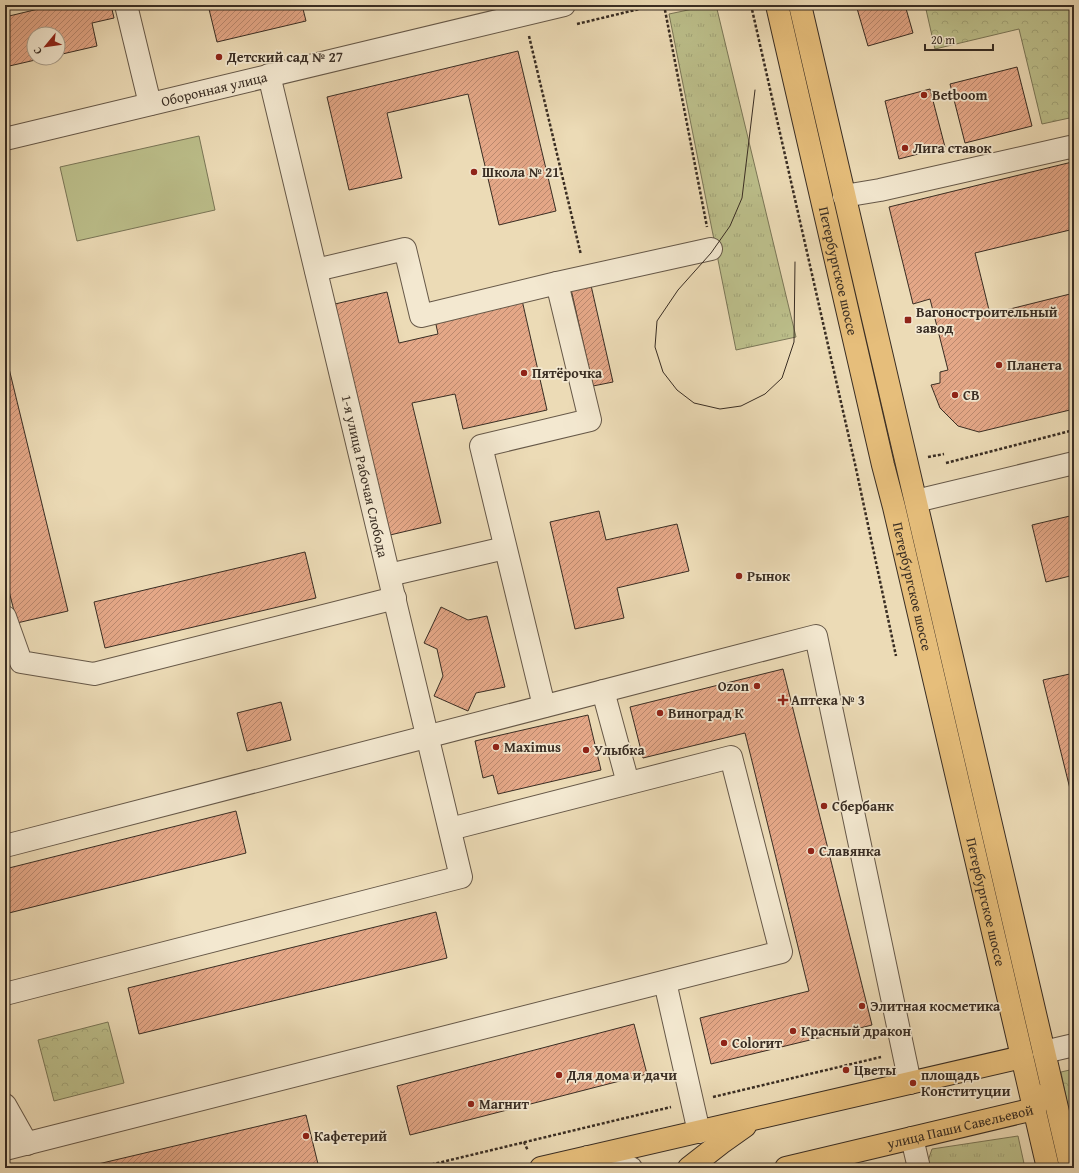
<svg xmlns="http://www.w3.org/2000/svg" width="1079" height="1173" font-family="'Gentium Book Plus',serif">
<style>
.grass{fill:url(#grass-tufts);stroke:#7a7657}
.forest{fill:url(#forest-crowns);stroke:#7a7657}
.garden{fill:#bcbf8b;stroke:#7a7657}
.building{fill:url(#building-hatch);stroke:#392d23}
.lines{fill:none;stroke-linecap:round;stroke-linejoin:round}
.minor-casing{stroke:#665848;stroke-width:24}
.major-casing{stroke:#392d23;stroke-width:24}
.path{stroke:#392d23;stroke-width:2.5;stroke-dasharray:3 2;stroke-linecap:butt}
.minor{stroke:#f3e8d0;stroke-width:22}
.major{stroke:#e6be7b;stroke-width:22}
.tram{stroke:#392d23;stroke-width:1}
.poi-dot{fill:#8f2418;stroke:#f3e8d0;stroke-width:1.5}
.labels{text-anchor:middle;stroke-width:3.5;stroke-linejoin:round;paint-order:stroke}
.poi-label{font-size:14px;font-weight:bold;fill:#392d23;stroke:#f3e8d0;text-anchor:start}
.street-label{font-size:14px;fill:#392d23;stroke:#f3e8d0}
</style>
<defs>
<pattern id="grass-tufts" width="24" height="20" patternUnits="userSpaceOnUse"><rect width="24" height="20" fill="#bcbf8b"/><path d="M3 7l-1-3M5 7V3M7 7l1-3M15 17l-1-3M17 17v-4M19 17l1-3" fill="none" stroke="#a2a478"/></pattern>
<pattern id="forest-crowns" width="20" height="18" patternUnits="userSpaceOnUse"><rect width="20" height="18" fill="#bcbf8b"/><path d="M2 6a3 3 0 1 1 6 0M12 15a3 3 0 1 1 6 0" fill="none" stroke="#a2a478"/></pattern>
<pattern id="building-hatch" width="6" height="6" patternUnits="userSpaceOnUse"><rect width="6" height="6" fill="#e4a787"/><path d="M-1 1l2-2M0 6l6-6M5 7l2-2" fill="none" stroke="#ba886e"/></pattern>
</defs>
<rect width="100%" height="100%" fill="#ecdbb6"/>
<filter id="stains"><feTurbulence type="fractalNoise" baseFrequency=".005" numOctaves="4"/><feColorMatrix values="0 0 0 0 .2 0 0 0 0 .09 0 0 0 0 .02 0 0 0 .5 -.17"/></filter>
<radialGradient id="worn" r=".72"><stop offset=".6" stop-color="#630" stop-opacity="0"/><stop offset="1" stop-color="#630" stop-opacity=".3"/></radialGradient>
<path class="grass" d="M712 5H716L796 337 736 350 669 14Z
M1018 1136 1025 1168H930L928 1161 932 1149Z"/>
<path class="forest" d="M925 5H1074V78L1073 79 1074 84V117L1042 124 1019 29 935 49Z
M108 1022 124 1083 54 1101 38 1040Z
M1074 1069V1138L1061 1072Z"/>
<path class="garden" d="M199 136 215 210 77 241 60 167Z"/>
<path class="building" d="M55 5H111L114 18 92 23 97 46 58 55V34H34V58H44L5 67V17Z
M208 5H302L306 21 217 42Z
M380 5H395L381 9Z
M856 5H905L913 33 868 46Z
M518 51 556 211 499 225 468 94 387 113 402 178 349 190 327 97Z
M1017 67 1032 126 965 143 950 84Z
M930 89 945 147 899 159 885 101Z
M1072 162 1074 169V229L975 253 990 314 1074 293V409L979 432 958 426 940 408 931 385 940 383V372L948 370 930 299 913 304 889 207Z
M590 281 613 382 593 386 570 285Z
M387 292 399 343 438 334 435 320 522 300 547 410 463 429 455 394 412 403 441 523 390 535 335 304Z
M5 352 68 611 17 623 5 575Z
M599 511 606 540 677 524 689 571 617 588 624 618 575 629 550 522Z
M1074 515V575L1046 582 1032 525Z
M305 552 316 598 105 648 94 602Z
M441 607 468 620 487 616 505 687 476 693 468 711 434 696 443 676 437 649 424 643Z
M783 669 872 1025 711 1064 700 1018 809 991 745 733 643 758 630 707Z
M1074 673V805L1043 680Z
M281 702 291 740 247 751 237 713Z
M588 715 601 770 498 794 493 775 483 778 475 741Z
M236 811 246 853 5 914V869Z
M436 912 447 958 139 1034 128 988Z
M634 1024 647 1074 410 1135 397 1086Z
M306 1115 318 1164 300 1168H81Z"/>
<g class="lines">
<defs>
<g id="minor">
<path d="M126 5 150 104"/>
<path id="s1" d="M5 139 564 5"/>
<path d="M844 196 880 190 1070 147 1074 149"/>
<path d="M316 270 405 249 421 316 557 283 590 420 481 446 544 706"/>
<path d="M557 283 711 249"/>
<path d="M916 501 1074 463"/>
<path d="M389 575 505 548"/>
<path d="M5 617 21 662 94 674 395 598"/>
<path d="M603 691 628 783"/>
<path d="M5 846 816 636 910 1083"/>
<path d="M665 982 699 1132"/>
<path d="M5 994 461 877 269 75"/>
<path d="M1044 1052 1074 1045"/>
<path d="M5 1105 27 1144"/>
<path d="M912 1138 919 1168"/>
<path d="M5 1149 781 952 731 757 450 829"/>
<path d="M588 1157 610 1160 631 1168"/>
</g>
<g id="major">
<path id="s2" d="M777 5 883 465 894 507 1048 1168"/>
<path d="M800 5 1071 1168"/>
<path d="M541 1168 1022 1057"/>
<path d="M689 1168 721 1143 745 1126"/>
<path id="s3" d="M786 1168 1034 1109 1041 1096"/>
</g>
</defs>
<use href="#minor" class="minor-casing"/>
<use href="#major" class="major-casing"/>
<path class="path" d="M664 5 707 227
M751 5 855 464 896 656
M577 24 656 5
M529 36 581 255
M928 457 944 454
M946 463 1074 430
M713 1097 881 1057
M524 1142 528 1151
M417 1168 671 1107"/>
<use href="#minor" class="minor"/>
<use href="#major" class="major"/>
<path class="tram" d="M755 90 742 198 730 226 711 253 678 290 657 321 655 347 663 372 677 390 694 403 720 409 741 406 765 394 782 378 794 342 795 262"/>
</g>
<g class="poi-dot">
<circle cx="219" cy="57" r="4"/>
<circle cx="924" cy="95" r="4"/>
<circle cx="905" cy="148" r="4"/>
<circle cx="474" cy="172" r="4"/>
<rect x="904" y="316" width="8" height="8" rx="2"/>
<circle cx="999" cy="365" r="4"/>
<circle cx="524" cy="373" r="4"/>
<circle cx="955" cy="395" r="4"/>
<circle cx="739" cy="576" r="4"/>
<circle cx="757" cy="686" r="4"/>
<path d="M781 694h4v4h4v4h-4v4h-4v-4h-4v-4h4z"/>
<circle cx="660" cy="713" r="4"/>
<circle cx="496" cy="747" r="4"/>
<circle cx="586" cy="750" r="4"/>
<circle cx="824" cy="806" r="4"/>
<circle cx="811" cy="851" r="4"/>
<circle cx="862" cy="1006" r="4"/>
<circle cx="793" cy="1031" r="4"/>
<circle cx="724" cy="1043" r="4"/>
<circle cx="846" cy="1070" r="4"/>
<circle cx="559" cy="1075" r="4"/>
<circle cx="913" cy="1083" r="4"/>
<circle cx="471" cy="1104" r="4"/>
<circle cx="306" cy="1136" r="4"/>
</g>
<g class="labels">
<g class="poi-label">
<text x="227" y="62">Детский сад № 27</text>
<text x="932" y="100">Betboom</text>
<text x="913" y="153">Лига ставок</text>
<text x="482" y="177">Школа № 21</text>
<text x="916" y="317">Вагоностроительный<tspan x="916" dy="16">завод</tspan></text>
<text x="1007" y="370">Планета</text>
<text x="532" y="378">Пятёрочка</text>
<text x="963" y="400">СВ</text>
<text x="747" y="581">Рынок</text>
<text x="749" y="691" text-anchor="end">Ozon</text>
<text x="791" y="705">Аптека № 3</text>
<text x="668" y="718">Виноград К</text>
<text x="504" y="752">Maximus</text>
<text x="594" y="755">Улыбка</text>
<text x="832" y="811">Сбербанк</text>
<text x="819" y="856">Славянка</text>
<text x="870" y="1011">Элитная косметика</text>
<text x="801" y="1036">Красный дракон</text>
<text x="732" y="1048">Colorит</text>
<text x="854" y="1075">Цветы</text>
<text x="567" y="1080">Для дома и дачи</text>
<text x="921" y="1080">площадь<tspan x="921" dy="16">Конституции</tspan></text>
<text x="479" y="1109">Магнит</text>
<text x="314" y="1141">Кафетерий</text>
</g>
<g class="street-label">
<text dy="5" stroke="none"><textPath href="#s1" startOffset="215">Оборонная улица</textPath></text>
<text dy="5" stroke="none"><textPath href="#s2" startOffset="273">Петербургское шоссе</textPath></text>
<text transform="translate(365 476) rotate(77)" y="5">1-я улица Рабочая Слобода</text>
<text dy="5" stroke="none"><textPath href="#s2" startOffset="597">Петербургское шоссе</textPath></text>
<text dy="5" stroke="none"><textPath href="#s2" startOffset="921">Петербургское шоссе</textPath></text>
<text dy="5" stroke="none"><textPath href="#s3" startOffset="179">улица Паши Савельевой</textPath></text>
</g>
</g>
<rect width="1079" height="1173" fill="none" stroke="#ecdbb6" stroke-width="20"/>
<rect x="6" y="6" width="1067" height="1161" fill="none" stroke="#392d23" stroke-width="2"/>
<rect x="10" y="10" width="1059" height="1153" fill="none" stroke="#392d23"/>
<g transform="translate(46 46) rotate(241)"><circle r="19" fill="#f3e8d0" stroke="#a99d8b"/>
<path d="M0-3L7 15L0 10L-7 15Z" fill="#8f2418"/>
<text y="-6" font-size="11" font-weight="bold" text-anchor="middle" fill="#392d23">С</text>
</g>
<path d="M925 44v6h68v-6" fill="none" stroke="#392d23" stroke-width="2"/>
<text x="931" y="44" font-size="12" fill="#392d23" stroke="#f3e8d0" stroke-width="3" paint-order="stroke">20 m</text>
<rect width="100%" height="100%" filter="url(#stains)"/>
<rect width="100%" height="100%" fill="url(#worn)"/>
</svg>
